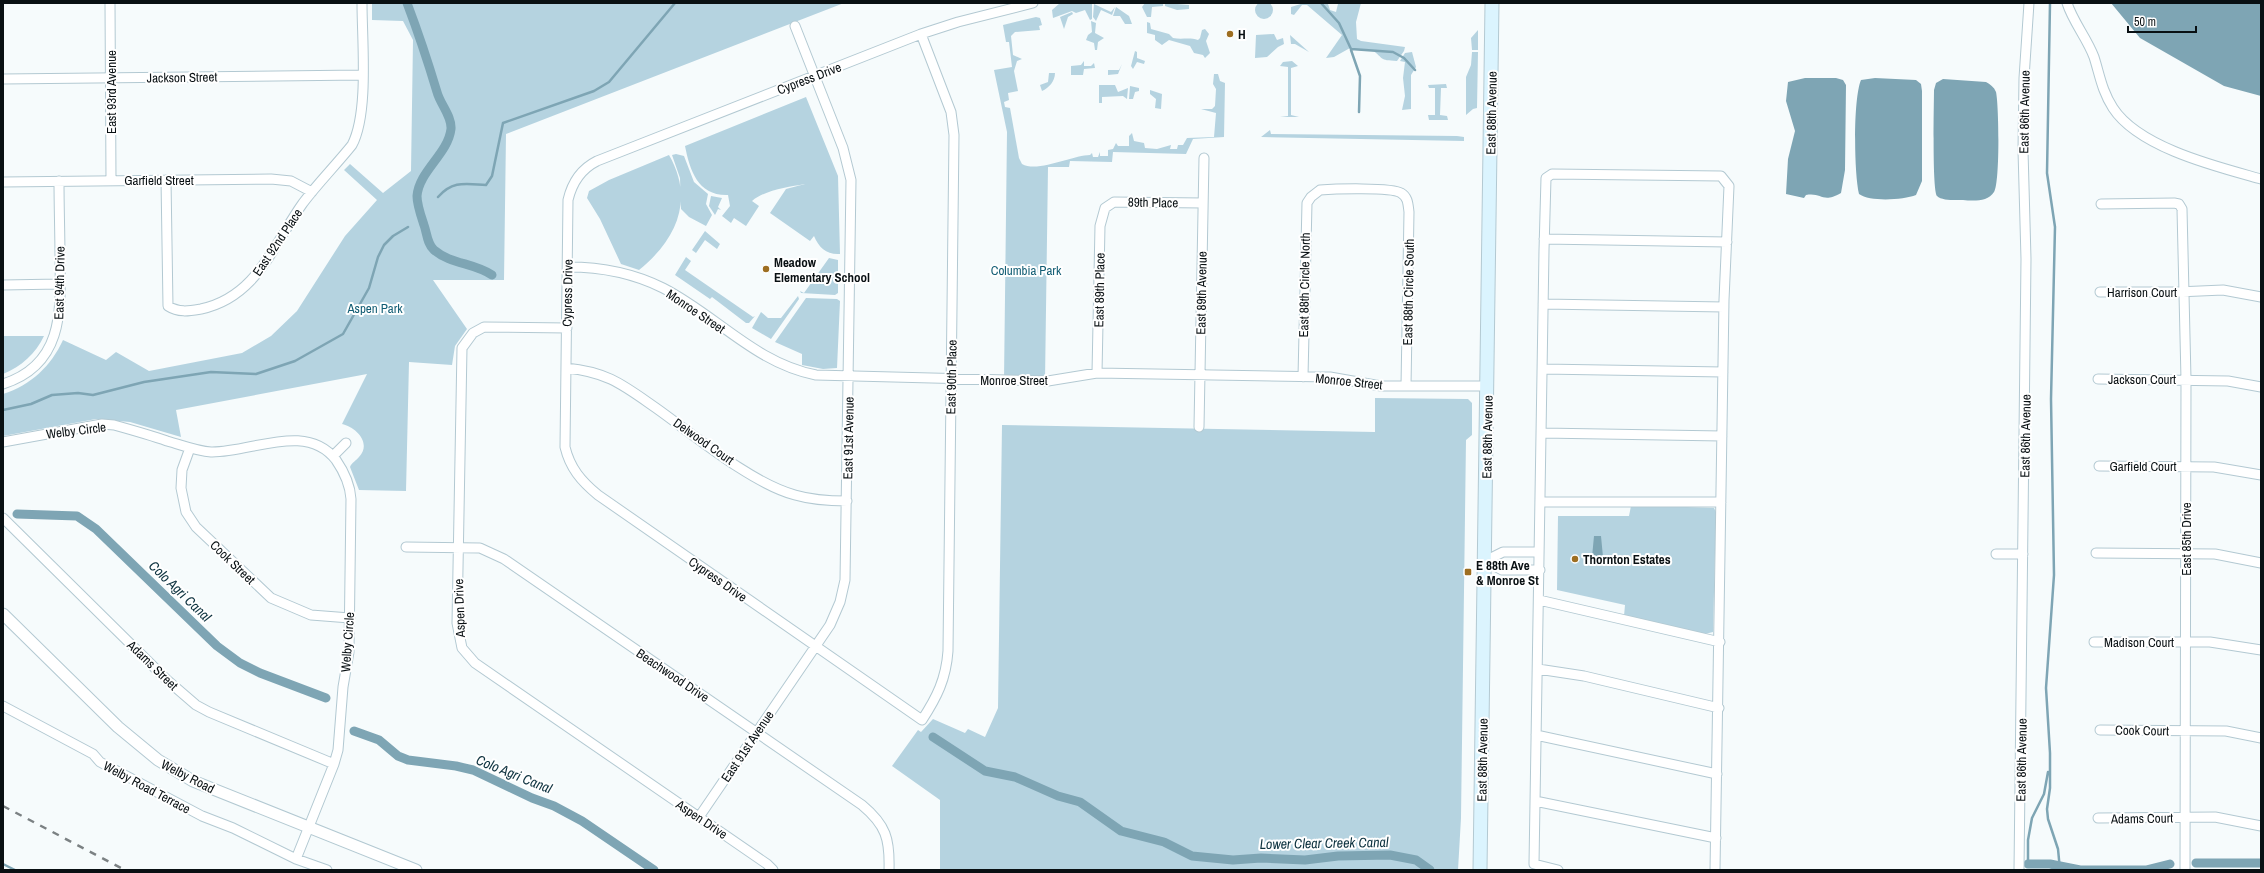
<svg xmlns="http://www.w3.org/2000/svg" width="2264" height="873" font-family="'Archivo Narrow',sans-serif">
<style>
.green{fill:#b5d3e0}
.water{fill:#7ea5b4}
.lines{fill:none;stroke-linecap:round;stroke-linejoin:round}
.stream{stroke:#7ea5b4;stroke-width:2.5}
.canal{stroke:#7ea5b4;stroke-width:9}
.minor-casing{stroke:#b3c9d2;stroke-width:11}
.tertiary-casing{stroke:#b3c9d2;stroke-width:13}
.secondary-casing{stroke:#b3c9d2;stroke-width:15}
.minor{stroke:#fff;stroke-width:9}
.tertiary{stroke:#fff;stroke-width:11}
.secondary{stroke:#dbf4fe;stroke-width:13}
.rail{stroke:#7b8183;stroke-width:2.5;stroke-dasharray:7 7;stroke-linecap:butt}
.poi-dot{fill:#9d6e21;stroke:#fff;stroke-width:1.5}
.labels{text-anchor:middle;stroke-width:4;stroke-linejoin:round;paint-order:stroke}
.poi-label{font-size:13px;font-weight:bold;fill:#091013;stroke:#fff;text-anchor:start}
.street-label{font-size:13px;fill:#091013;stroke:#fff}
.park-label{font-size:13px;fill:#125d74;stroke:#fff}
.water-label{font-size:14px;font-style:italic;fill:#0d323f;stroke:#fff}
</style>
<rect width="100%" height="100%" fill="#f6fbfc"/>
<path class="green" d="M1255 10a9 9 0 1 1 18 0a9 9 0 1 1-18 0Z
M372 3H844L506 134 504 280H433L467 329 455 346 452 365 409 362 406 491 359 490 350 467C352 462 356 461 359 457 372 443 356 427 342 424L367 374 176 410 181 437 130 422 96 419 3 436V394C31 385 51 366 63 340L106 360 116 352 149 371 242 353 271 336 297 311 345 236 377 200 344 170 350 164 383 193 411 171 413 40 403 21 372 20Z
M1060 3H1092V19L1090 20 1085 10 1076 13 1072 11 1053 18 1052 10Z
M1145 3H1163V6L1152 7 1151 17H1147L1142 7Z
M1165 3 1189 5V9L1177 10 1165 6Z
M1304 3 1328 4 1330 10 1336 12 1338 4 1361 3 1356 22 1357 39 1361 41 1405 47 1404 51 1397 61C1378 60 1385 59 1372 50H1359L1350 48 1334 57 1326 58 1342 35 1307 5H1302L1294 15 1291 14V7Z
M1094 4 1111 12 1115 7 1112 15 1101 10 1096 21 1093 17Z
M1116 7 1129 16 1132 24H1125L1120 16H1113Z
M1072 12 1073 14 1068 17 1064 29 1060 17Z
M1036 17 1040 18 1042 25 1039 26 1040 30 1015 32 1011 36 1013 55 1022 59 1017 61 1014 71 1018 91 1008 93 1009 100 1004 102 1005 107 1010 108 1019 158 1022 164C1038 173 1073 155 1090 155L1092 153 1093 157H1098L1100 152V156H1108V150L1113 149 1116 143 1118 146H1129V136L1132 133 1134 141 1144 143 1145 148 1157 149 1171 145 1170 149H1177L1178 145H1183L1187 138 1214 137 1216 113 1201 109H1212L1215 106 1216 89 1213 84 1214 74H1218L1220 81 1225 83 1224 137 1193 139 1186 154 1113 152 1112 162 1070 161 1069 167H1048L1045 381 1004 380 1007 132 994 70 1012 67 1009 42H1006L1003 25Z
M1091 21 1096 23 1095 33 1104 38 1098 42 1097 50H1095L1094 43 1086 40 1088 35 1092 32Z
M1147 22 1150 23 1151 29 1169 34 1173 38C1182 40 1189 37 1198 40L1200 38 1202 30 1205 29 1209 34 1206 41 1210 53 1205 58 1203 55 1194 53 1190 46 1169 40 1162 45 1155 40V35L1147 33Z
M1478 30V50H1472L1471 38Z
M1274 34 1277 40 1283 38 1284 44 1278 47 1267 57 1255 58 1256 35Z
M1290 35 1309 52 1295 44H1291Z
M1135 51 1137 52V58L1145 61 1144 64 1137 62 1133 69 1131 66Z
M1412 52 1416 67 1411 75V109L1402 110 1405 96 1403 78 1405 62 1400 61 1405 53Z
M1472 52H1478L1477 108 1473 109 1466 115V77L1471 65Z
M1084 61V66H1091L1094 63 1095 68 1084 69 1083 75H1071V66L1081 65Z
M1292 61 1298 66 1291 68V115L1299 117H1280L1288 116V67L1280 66 1283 62Z
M1122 64 1118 74 1108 75V70H1119Z
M1049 73H1055C1055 81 1049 88 1042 91L1040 85 1048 82Z
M1446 84 1447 88H1441L1440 115 1447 116 1448 120H1429L1428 115H1435V88H1429L1428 85Z
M1099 85H1115L1118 92 1128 88 1127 99 1123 96 1102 97V103H1099Z
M1130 86 1139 88V91L1135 92 1133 99H1129Z
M1150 90 1162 94 1161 109 1155 108 1156 99 1150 94Z
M806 97 838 176 840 254C827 255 819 248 814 236L810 241 770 213 786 189 805 184C788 187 765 190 752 201L759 206 746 226 734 218 731 223 722 216 730 206 728 195C698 196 690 171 685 146Z
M1270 130 1271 134 1457 136 1464 137V141L1261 137Z
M676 154 684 156 694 182 708 194 706 204 712 215 706 226 689 217 681 209 680 178 672 155Z
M669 155C695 200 676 240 639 270L621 264 600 219 587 198 589 191 609 180Z
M711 196 722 198 718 207 721 210 718 209 715 215 709 206Z
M705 231 720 244 717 249 705 240 696 253 692 250Z
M686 257 691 261 685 270 753 317 755 316 749 323H746L712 297 710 299 675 275Z
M829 258 838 260V293L835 295 801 293 800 291 804 293Z
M798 296 799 299 771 339 752 328 761 312 768 318H781Z
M806 298 837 299 840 301 837 368 823 369 802 365V354L775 342Z
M3 336H44C36 353 21 367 3 374Z
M1375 398 1468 399 1472 403V435L1466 440 1461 818 1458 870H940V800L892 766 918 730 921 732 933 719 965 733 968 729 985 737 998 708 1002 425 1375 432Z
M1633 505 1714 508 1716 512 1713 632 1705 634 1624 616 1625 605 1557 590 1558 516H1629L1631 506Z"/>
<path class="water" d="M2111 3H2261V96L2224 86 2140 38Z
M1805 78H1836L1843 80 1846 85 1845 170 1841 193C1822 204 1822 192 1806 195L1804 198 1786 194 1788 159 1795 131 1786 101 1788 82Z
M1875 78 1916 80 1921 84 1922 91V181L1916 195C1903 200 1870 202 1859 194 1854 173 1853 99 1861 80Z
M1943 79 1986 82C1990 84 1994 87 1996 92 1999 105 2000 183 1994 192 1988 202 1973 201 1963 200 1956 200 1942 201 1937 196 1932 190 1934 105 1934 90L1936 83Z
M1594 536H1601L1603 557H1592Z"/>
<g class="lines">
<path class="stream" d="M1321 3 1339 23 1351 49 1393 52 1404 58 1415 70
M2050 3 2047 173 2055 227 2051 399 2054 575 2046 688 2050 753V788L2047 809 2048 819 2058 849 2060 870
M1351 50 1360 76 1359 112
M438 197C453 180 466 184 486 185L492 176 503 123 594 91 609 82 675 3
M3 410 31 404 52 395 78 393 93 395 144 382 211 372 256 374 295 361 343 334 369 288 378 257 384 245 393 236 408 227
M3 864 15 870
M2028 864V840L2032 818 2044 794 2048 772"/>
<path class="canal" d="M407 3C418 32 428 62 437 92 440 104 452 116 451 129 448 154 419 171 417 196 417 205 421 216 424 225 427 233 427 244 434 250 450 264 475 263 492 275
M17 514 77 516 96 529 217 646 240 663 260 673 326 698
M354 731 379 740 398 756 408 760 456 766 473 770 532 798 554 806 582 821 654 870
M933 737 985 771 1015 777 1058 796 1080 802 1121 831 1164 842 1192 856 1233 860 1261 858 1305 860 1338 856 1390 855 1416 860 1430 870
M2196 863H2261
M2028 864H2050L2080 870H2146L2170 864"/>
<defs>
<path id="minor" d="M110 3 111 180
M2067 3C2073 22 2087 38 2094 57 2100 76 2102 91 2113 108 2139 148 2218 167 2261 179
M921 34 951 112 954 135 948 651C946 679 937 697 922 720L598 495C581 481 570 468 565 447L568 200C572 183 581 169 597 161L921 34 958 22 1033 3
M3 79 362 75
M166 180 168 306C179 313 189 311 201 309 257 297 273 245 303 203 318 183 336 165 352 145 369 113 362 41 362 3
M3 182 271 179 291 181 312 192
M2101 204 2174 203 2179 204 2182 209 2186 379 2185 870
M1544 239 1727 242
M568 267C601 267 633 273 663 288 716 315 755 363 816 375L1048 381 1097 373 1330 377 1381 386H1487
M3 285 60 284
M2100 292H2177L2223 290 2261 297
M1543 304 1724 307
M567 328 484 327 473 333 462 348 457 623 462 648 475 663 767 864 773 870
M566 368C608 372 623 385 656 408 694 435 751 483 795 495 812 500 829 501 847 501
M1543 369 1723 372
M1097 373 1100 226 1105 208 1114 202 1203 203
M1303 377 1307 203 1311 197 1320 190C1333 189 1392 187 1401 193 1408 197 1408 204 1409 212L1406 386
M2098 379 2228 381 2261 387
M3 384C63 365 61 312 60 260 60 234 59 208 59 181
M1199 427 1204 158
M1542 433 1722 436
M3 442 102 424 114 425C132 430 150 435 167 441 182 445 196 451 211 452 251 453 306 421 336 460 345 473 350 484 351 499L349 652 343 687 338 750 334 764 296 859
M190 448 182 470 181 488 186 512 196 527 271 598 311 615 350 618
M333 456 346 443
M2099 466 2214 467 2261 475
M1541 502H1721
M3 518 167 680 196 705 209 712 334 764
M406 547 480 548 504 559 862 805C886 825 890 839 889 870
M2096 553 2215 554 2261 563
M1996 554H2023
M1485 561 1502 570H1540
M1485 561 1503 552H1539
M1539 600 1720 642
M2094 642H2210L2261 650
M1538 669 1584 676 1719 708
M3 706 93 754 100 762 202 816 233 828 296 859 327 870
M2100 730 2226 731 2261 738
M1536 735 1717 774
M1535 801 1716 838
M699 817 830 625 840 602 845 580 851 180 843 148 795 26
M2098 818 2215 817 2261 826
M1558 870 1534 864 1544 250 1546 178 1552 174 1721 176 1729 186 1724 300 1715 870
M2019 870 2026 259 2023 150 2024 78 2029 3"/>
<path id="tertiary" d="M3 614 118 727 158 760 193 781 416 870"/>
<path id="secondary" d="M1480 870 1492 3"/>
</defs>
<use href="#minor" class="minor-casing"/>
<use href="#tertiary" class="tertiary-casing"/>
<use href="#secondary" class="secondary-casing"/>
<use href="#minor" class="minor"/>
<use href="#tertiary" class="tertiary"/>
<use href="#secondary" class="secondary"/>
<path class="rail" d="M3 806 125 870"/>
</g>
<g class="poi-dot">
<circle cx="1230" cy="34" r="4"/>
<circle cx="766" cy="269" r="4"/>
<circle cx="1575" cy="559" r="4"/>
<rect x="1464" y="568" width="8" height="8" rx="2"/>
</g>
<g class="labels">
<g class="poi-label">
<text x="1238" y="39">H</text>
<text x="774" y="267">Meadow<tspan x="774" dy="15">Elementary School</tspan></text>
<text x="1583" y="564">Thornton Estates</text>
<text x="1476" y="570">E 88th Ave<tspan x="1476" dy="15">&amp; Monroe St</tspan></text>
</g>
<g class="street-label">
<text transform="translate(182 77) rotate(-1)" y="5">Jackson Street</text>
<text transform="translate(809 78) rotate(-21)" y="5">Cypress Drive</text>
<text transform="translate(111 92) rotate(-90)" y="5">East 93rd Avenue</text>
<text transform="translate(2024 112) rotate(-89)" y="5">East 86th Avenue</text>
<text transform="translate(1491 113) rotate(-89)" y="5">East 88th Avenue</text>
<text x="159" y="185">Garfield Street</text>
<text transform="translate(1153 202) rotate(1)" y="5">89th Place</text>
<text transform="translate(277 242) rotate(-56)" y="5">East 92nd Place</text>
<text transform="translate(59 283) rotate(-89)" y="5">East 94th Drive</text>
<text transform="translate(1304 285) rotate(-89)" y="5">East 88th Circle North</text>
<text transform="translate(1099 290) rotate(-89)" y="5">East 89th Place</text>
<text transform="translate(1408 292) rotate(-89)" y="5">East 88th Circle South</text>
<text x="2142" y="297">Harrison Court</text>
<text transform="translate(567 293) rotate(-89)" y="5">Cypress Drive</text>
<text transform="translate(1201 293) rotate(-89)" y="5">East 89th Avenue</text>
<text transform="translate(696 311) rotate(34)" y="5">Monroe Street</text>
<text transform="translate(951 377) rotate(-89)" y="5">East 90th Place</text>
<text x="2142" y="384">Jackson Court</text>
<text x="1014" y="385">Monroe Street</text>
<text transform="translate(1349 381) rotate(6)" y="5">Monroe Street</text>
<text transform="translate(76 430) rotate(-7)" y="5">Welby Circle</text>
<text transform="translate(2025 436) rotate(-89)" y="5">East 86th Avenue</text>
<text transform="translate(1487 437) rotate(-89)" y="5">East 88th Avenue</text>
<text transform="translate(848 438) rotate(-89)" y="5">East 91st Avenue</text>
<text transform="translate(704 441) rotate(35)" y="5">Delwood Court</text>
<text x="2143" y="471">Garfield Court</text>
<text transform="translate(2186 539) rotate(-90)" y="5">East 85th Drive</text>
<text transform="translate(233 562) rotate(44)" y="5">Cook Street</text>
<text transform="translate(718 579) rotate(35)" y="5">Cypress Drive</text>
<text transform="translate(459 608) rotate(-92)" y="5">Aspen Drive</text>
<text transform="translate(347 642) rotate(-86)" y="5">Welby Circle</text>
<text x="2139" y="647">Madison Court</text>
<text transform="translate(153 665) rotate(44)" y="5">Adams Street</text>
<text transform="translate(673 675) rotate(34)" y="5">Beachwood Drive</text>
<text transform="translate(2142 730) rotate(1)" y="5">Cook Court</text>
<text transform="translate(747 746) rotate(-56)" y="5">East 91st Avenue</text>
<text transform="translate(1482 760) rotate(-89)" y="5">East 88th Avenue</text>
<text transform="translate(2021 760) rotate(-89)" y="5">East 86th Avenue</text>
<text transform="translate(188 776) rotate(27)" y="5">Welby Road</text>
<text transform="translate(147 787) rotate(28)" y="5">Welby Road Terrace</text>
<text transform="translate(2142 818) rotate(-1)" y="5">Adams Court</text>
<text transform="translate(702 819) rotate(34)" y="5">Aspen Drive</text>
</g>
<g class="park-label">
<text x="1026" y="275">Columbia Park</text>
<text x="375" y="313">Aspen Park</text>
</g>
<g class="water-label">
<text transform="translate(180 591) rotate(44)" y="5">Colo Agri Canal</text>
<text transform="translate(514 774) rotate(22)" y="5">Colo Agri Canal</text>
<text transform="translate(1324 843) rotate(-1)" y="5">Lower Clear Creek Canal</text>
</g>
</g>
<rect width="2264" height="873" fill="none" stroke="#091013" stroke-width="8"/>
<path d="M2128 26v6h68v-6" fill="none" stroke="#091013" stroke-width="2"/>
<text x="2134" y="26" font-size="12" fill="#091013" stroke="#ffffff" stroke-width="3" paint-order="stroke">50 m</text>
</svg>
